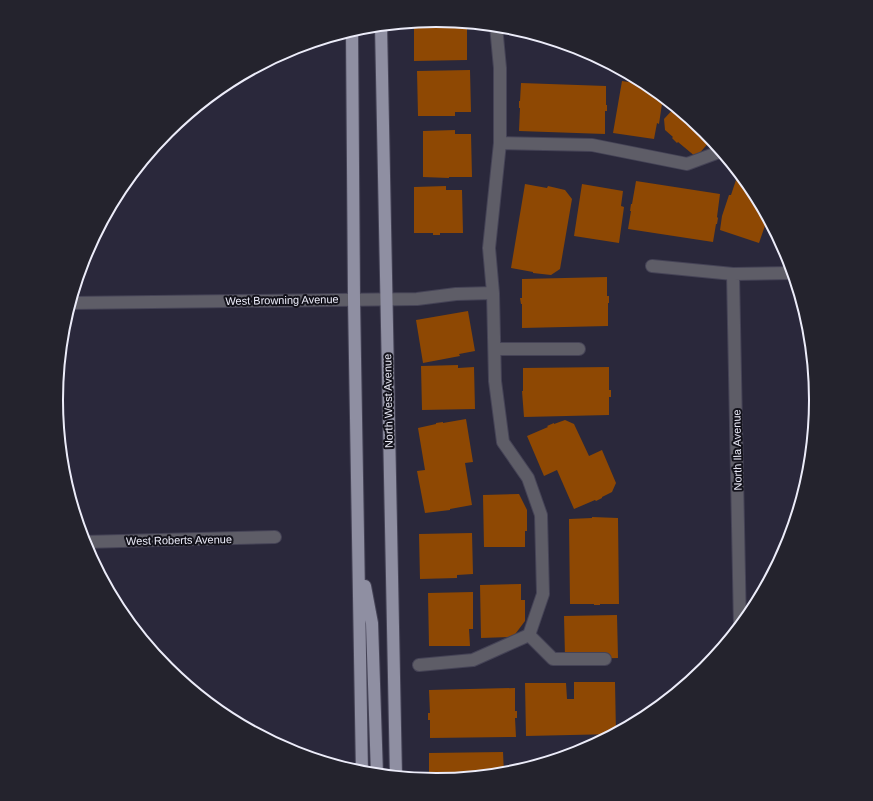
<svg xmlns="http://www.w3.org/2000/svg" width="873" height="801" font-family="Arial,sans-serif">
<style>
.building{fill:#8e4803}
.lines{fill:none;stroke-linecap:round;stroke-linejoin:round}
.minor-casing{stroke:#454356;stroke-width:14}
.major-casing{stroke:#454356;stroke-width:14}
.minor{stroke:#5e5d67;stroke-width:12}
.major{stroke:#8f8fa2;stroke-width:12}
.labels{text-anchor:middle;stroke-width:4;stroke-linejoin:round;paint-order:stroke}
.street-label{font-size:11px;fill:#ececf9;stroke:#13121b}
.rim{fill:none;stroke:#ececf9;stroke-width:2}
</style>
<rect width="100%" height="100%" fill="#2a283b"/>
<path class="building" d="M437 20 467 23V60L414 61V22Z
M470 70 471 112H455V116H418L417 71Z
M622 81 649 85 663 97 659 124 657 123 654 139 613 133Z
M521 83 606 86V105H607V111H605V134L519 131 520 108H519V101H520Z
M675 107 706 132 712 139 696 157 678 142 677 143 672 138 673 137 665 130 664 119Z
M455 130V134H471L472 177H449V178L423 177V131Z
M736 180 749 184 753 189 768 217 759 243 720 230 722 216 729 195H731Z
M636 181 720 194 717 217 718 218 717 224H716L713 242 628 229 631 211H630L631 204H632Z
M525 184 547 188 548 186 565 190 572 199 560 269 551 275 533 273V272L511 268Z
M582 184 623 191 621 206 624 207 619 243 574 236Z
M446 186V190H462L463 233H440V235H433V233H414V187Z
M607 277V296H609V303H608V326L522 328V304H521L520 298H522V279Z
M468 311 475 351 459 354 460 356 423 363 416 320Z
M458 365V368L474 367 475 409 422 410 421 366Z
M609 367V390H611V397H609V415L524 417 522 391H523V368Z
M466 419 473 462 465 463 472 505 450 509V510L425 513 417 471 425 470 418 428 436 424V423L443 422V423Z
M565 420 574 424 589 456 602 450 616 483 612 492 602 497V498L596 501 595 500 574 509 557 470 544 476 527 436 548 427 547 426 554 423V424Z
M519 494 527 510V531H525V547H484L483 495Z
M592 517 618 518 619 604H600V605H594V604H570L569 519 592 518Z
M472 533 473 574 457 575V578L420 579 419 534Z
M521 584V600H525V621L513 637 481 638 480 585Z
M473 592V629H469L470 646H429L428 593Z
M617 615 618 658 581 659 565 657 564 616Z
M574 682H615L616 734 526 736 525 683H566L567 699H574Z
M515 688V711H517V718H515L516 737 430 738V720H428V713H430L429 690Z
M586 750 582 752 559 759V751Z
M503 752 504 774 436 781 429 780V753Z"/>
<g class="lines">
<defs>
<path id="minor" d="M496 26 500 68V143L489 248 493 293 495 381 503 442 528 478 541 515 543 594 529 635
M500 143 592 145 687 164 722 151
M652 266 733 274 793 273
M733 274 740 627
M70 303 417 299 456 294 493 293
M495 349H579
M84 542 275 537
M419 665 473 660 529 635 553 659H605"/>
<path id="major" d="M381 25 396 777
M352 31 354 299 362 774
M365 586 372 623 377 775"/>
</defs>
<use href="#minor" class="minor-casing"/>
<use href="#major" class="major-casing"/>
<use href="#minor" class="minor"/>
<use href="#major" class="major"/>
</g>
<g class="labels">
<g class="street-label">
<text transform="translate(282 300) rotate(-1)" y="4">West Browning Avenue</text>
<text transform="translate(388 401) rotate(-91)" y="4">North West Avenue</text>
<text transform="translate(737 450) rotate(-91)" y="4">North Ila Avenue</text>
<text transform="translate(179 540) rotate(-1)" y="4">West Roberts Avenue</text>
</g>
</g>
<path d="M0 0H873V801H0ZM63 400a373 373 0 1 1 746 0a373 373 0 1 1-746 0Z" fill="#24232d" fill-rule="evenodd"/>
<path class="rim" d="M63 400a373 373 0 1 1 746 0a373 373 0 1 1-746 0Z"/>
</svg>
